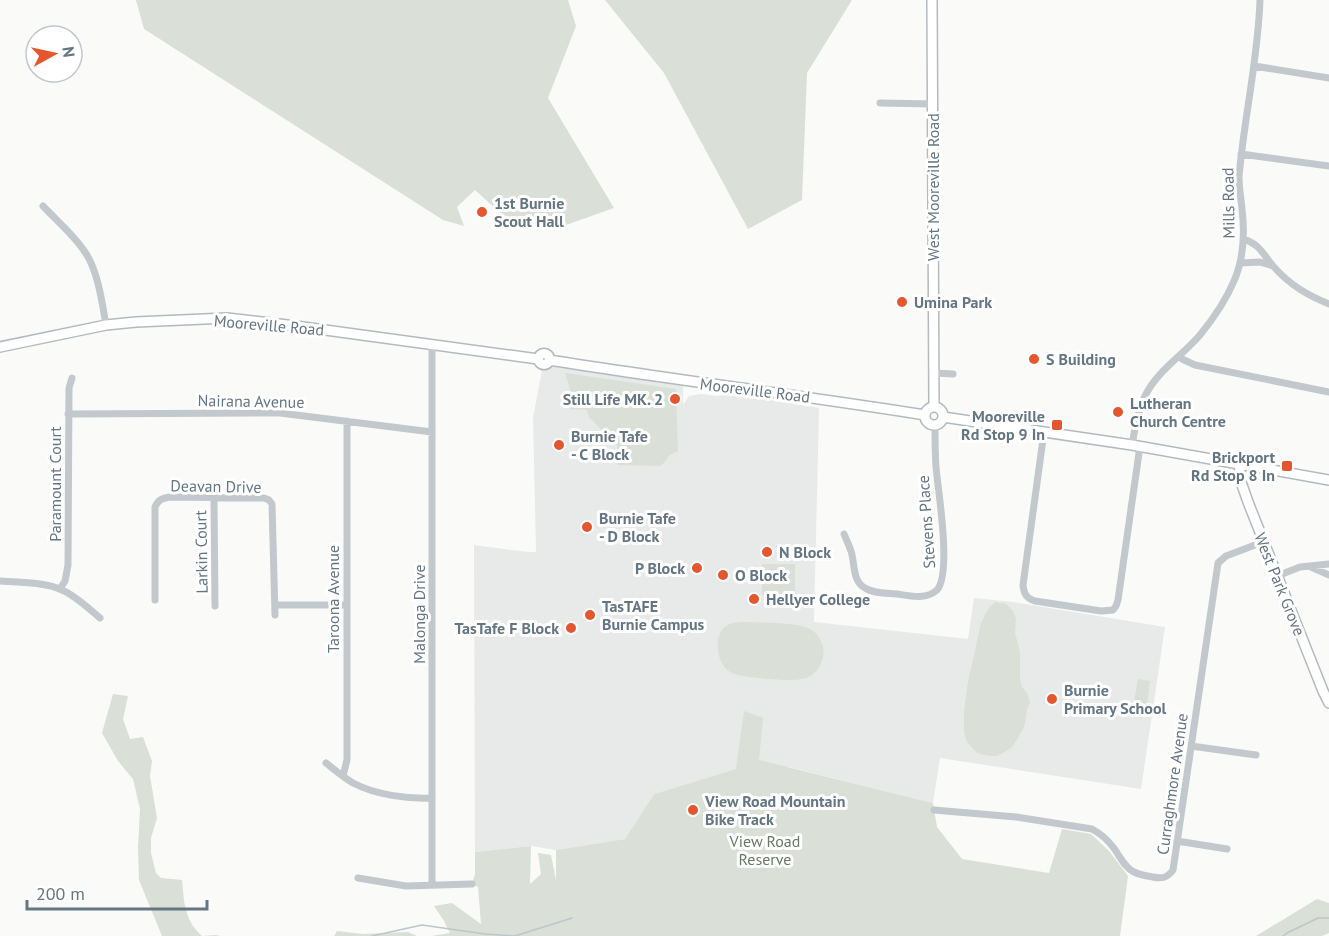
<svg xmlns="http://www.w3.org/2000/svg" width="1329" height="936" font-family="'PT Sans',sans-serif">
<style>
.built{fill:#e8e9e9}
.green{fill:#dadfd7}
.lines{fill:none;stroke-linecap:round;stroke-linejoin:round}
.stream{stroke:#bbc7cb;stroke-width:1.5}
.secondary-casing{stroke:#b3babf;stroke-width:12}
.street{stroke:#c3c8cc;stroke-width:7}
.secondary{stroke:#fff;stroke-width:9}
.poi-dot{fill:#e4572e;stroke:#fff;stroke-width:2}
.labels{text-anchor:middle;stroke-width:6;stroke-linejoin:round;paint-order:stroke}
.street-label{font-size:16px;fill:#657683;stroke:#fff}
.poi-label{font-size:16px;font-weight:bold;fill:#657683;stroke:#fff;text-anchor:start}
.park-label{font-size:16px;fill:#687a64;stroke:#fff}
</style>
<rect width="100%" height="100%" fill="#fafaf8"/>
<path class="built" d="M547 364 683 381V405L689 396 701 394 717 396 732 394 819 408 814 622 968 639 974 598 1013 602 1165 627 1141 789 940 758 933 803 789 767 740 768 654 794 625 839 556 850 531 846 475 852 474 545 528 552H536L533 418 543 365Z"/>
<path class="green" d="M136 0H568L576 26 548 98 614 208 566 225 517 228 475 190 457 207 464 226 443 220 144 29Z
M605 0H852L807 73 802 200 748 229 664 73Z
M565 373 676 389 678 451 670 455 661 466 617 465V446L589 417 587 410 570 409V389Z
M762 564H795V595H762Z
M995 602 1006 604 1013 611 1016 619 1015 632 1020 653V678L1022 687 1027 693 1030 703 1027 709 1025 724 1018 738 1012 747 1005 752 997 756H989L977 753 967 742 964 732V711L968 682 981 623 988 609Z
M746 622C763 623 796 622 810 629 828 639 827 664 812 675 805 680 793 680 785 680 772 679 741 678 730 672 716 664 712 632 728 625 733 622 741 622 746 622Z
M1138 679 1150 681 1147 704 1134 702Z
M113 694 128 696 123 719 130 739 143 737 152 761 150 776 157 818 151 838V853L156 873 161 878 182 880C184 901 184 920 202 936L216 935 220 936H162L139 880 138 848 140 809 133 779 118 761 102 733Z
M744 711 763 718 759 760 933 803 937 827 962 859 1049 873 1062 829 1091 834 1109 851 1128 876 1120 936H431L450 933 444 921 434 906 452 903 481 924 478 887 472 884 475 874V852L531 846 530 884 541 874 538 853 551 855 556 880V850L625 839 654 794 736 769Z
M1317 899 1329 903V933L1322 936H1256Z
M337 931 363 934 408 932 417 936H334Z"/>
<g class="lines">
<path class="stream" d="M372 936 422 925 485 934 515 936 572 918
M1283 936 1287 933 1318 918H1329"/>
<defs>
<path id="secondary" d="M932 0 934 406
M0 347 106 325 136 322 227 318 296 326 538 359
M538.5 359a5.5 5.5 0 1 1 11 0a5.5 5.5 0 1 1-11 0Z
M549 360C674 380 800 395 925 415
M925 416a9 9 0 1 1 18 0a9 9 0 1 1-18 0Z
M943 417 1132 445 1329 480
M1239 463 1241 482 1248 502 1323 691 1329 703"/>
</defs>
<use href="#secondary" class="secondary-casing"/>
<path class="street" d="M1254 66 1329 78
M880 103 933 104
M1241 154 1329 166
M43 206C57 221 74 235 85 252 98 271 102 302 106 325
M1244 239C1261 245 1263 255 1274 267 1290 285 1307 295 1329 304
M1240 263 1260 262 1273 266
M432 344V885
M1179 356 1182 359 1195 365 1329 392
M934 373 953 374
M68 414 280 413 432 432
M1044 432 1023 585C1024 594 1026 598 1035 601L1101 611 1113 610 1116 606 1118 600 1140 446
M1132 445C1135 428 1138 411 1145 396 1157 371 1182 356 1200 335 1213 319 1226 300 1234 281 1244 258 1245 234 1242 209 1241 198 1239 188 1239 177 1244 118 1258 60 1260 0
M214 498 215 606
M844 534C846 539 849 545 851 551 855 563 852 581 865 588 874 594 887 593 897 594 910 596 926 600 937 590 952 573 938 490 936 467 935 453 935 439 935 425
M1311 567 1329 575
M1277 576 1300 567 1329 564
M0 581C17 582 46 582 62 590 76 596 88 608 100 618
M60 589 65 581 68 565 69 388 72 378
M155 600V507C158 500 162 498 170 497L264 498 269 500 272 504 275 615
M275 605H346
M1191 746 1256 755
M326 763C335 770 343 777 353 783 376 795 407 799 432 798
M343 776 347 760V421
M934 810 1016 817 1092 829C1101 834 1107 839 1113 847 1120 856 1124 867 1134 872 1140 875 1147 876 1153 877 1162 879 1167 878 1173 870L1218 563 1226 556 1263 542
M1177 841 1227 849
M358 878 406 886 472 884"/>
<use href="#secondary" class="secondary"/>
</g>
<g class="poi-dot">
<circle cx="482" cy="212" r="6"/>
<circle cx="902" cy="302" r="6"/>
<circle cx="1034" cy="359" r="6"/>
<circle cx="675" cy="399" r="6"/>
<circle cx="1118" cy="412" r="6"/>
<rect x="1051" y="419" width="12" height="12" rx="3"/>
<circle cx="559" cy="445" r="6"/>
<rect x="1281" y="460" width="12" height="12" rx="3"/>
<circle cx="587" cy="527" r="6"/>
<circle cx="767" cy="552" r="6"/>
<circle cx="697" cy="568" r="6"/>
<circle cx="723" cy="575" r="6"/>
<circle cx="754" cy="599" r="6"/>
<circle cx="590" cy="615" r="6"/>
<circle cx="571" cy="628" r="6"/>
<circle cx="1052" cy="699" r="6"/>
<circle cx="693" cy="810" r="6"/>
</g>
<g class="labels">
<g class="street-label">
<text transform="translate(933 187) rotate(-90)" y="6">West Mooreville Road</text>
<text transform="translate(1228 203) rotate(-91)" y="6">Mills Road</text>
<text transform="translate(269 325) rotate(5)" y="6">Mooreville Road</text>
<text transform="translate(755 390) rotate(7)" y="6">Mooreville Road</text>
<text transform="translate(251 401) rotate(1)" y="6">Nairana Avenue</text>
<text transform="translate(55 484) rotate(-90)" y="6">Paramount Court</text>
<text transform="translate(216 486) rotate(1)" y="6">Deavan Drive</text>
<text transform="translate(926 522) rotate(-94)" y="6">Stevens Place</text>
<text transform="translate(201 552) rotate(-91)" y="6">Larkin Court</text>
<text transform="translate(1280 584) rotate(68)" y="6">West Park Grove</text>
<text transform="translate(333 599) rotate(-90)" y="6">Taroona Avenue</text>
<text transform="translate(419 614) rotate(-90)" y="6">Malonga Drive</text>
<text transform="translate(1172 784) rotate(-82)" y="6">Curraghmore Avenue</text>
</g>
<g class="poi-label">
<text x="494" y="209">1st Burnie<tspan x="494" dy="18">Scout Hall</tspan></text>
<text x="914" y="308">Umina Park</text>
<text x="1046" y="365">S Building</text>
<text x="663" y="405" text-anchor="end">Still Life MK. 2</text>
<text x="1130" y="409">Lutheran<tspan x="1130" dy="18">Church Centre</tspan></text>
<text x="1045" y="422" text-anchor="end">Mooreville<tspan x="1045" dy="18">Rd Stop 9 In</tspan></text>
<text x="571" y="442">Burnie Tafe<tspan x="571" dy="18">- C Block</tspan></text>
<text x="1275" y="463" text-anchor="end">Brickport<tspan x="1275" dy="18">Rd Stop 8 In</tspan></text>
<text x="599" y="524">Burnie Tafe<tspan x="599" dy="18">- D Block</tspan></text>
<text x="779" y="558">N Block</text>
<text x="685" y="574" text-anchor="end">P Block</text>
<text x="735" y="581">O Block</text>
<text x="766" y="605">Hellyer College</text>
<text x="602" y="612">TasTAFE<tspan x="602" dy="18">Burnie Campus</tspan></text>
<text x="559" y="634" text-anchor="end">TasTafe F Block</text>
<text x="1064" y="696">Burnie<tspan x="1064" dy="18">Primary School</tspan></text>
<text x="705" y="807">View Road Mountain<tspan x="705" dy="18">Bike Track</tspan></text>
</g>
<g class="park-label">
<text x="765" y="847">View Road<tspan x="765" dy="18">Reserve</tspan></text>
</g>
</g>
<g transform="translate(54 54) rotate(82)"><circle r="28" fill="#ffffff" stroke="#c1c8cd" stroke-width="1.5"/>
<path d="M0-4.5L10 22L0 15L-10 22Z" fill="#e4572e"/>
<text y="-9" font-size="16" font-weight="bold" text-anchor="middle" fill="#657683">N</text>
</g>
<path d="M27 900v9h180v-9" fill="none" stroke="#657683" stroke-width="3"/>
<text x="36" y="900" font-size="18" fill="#657683" stroke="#ffffff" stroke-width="4.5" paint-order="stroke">200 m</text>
</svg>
